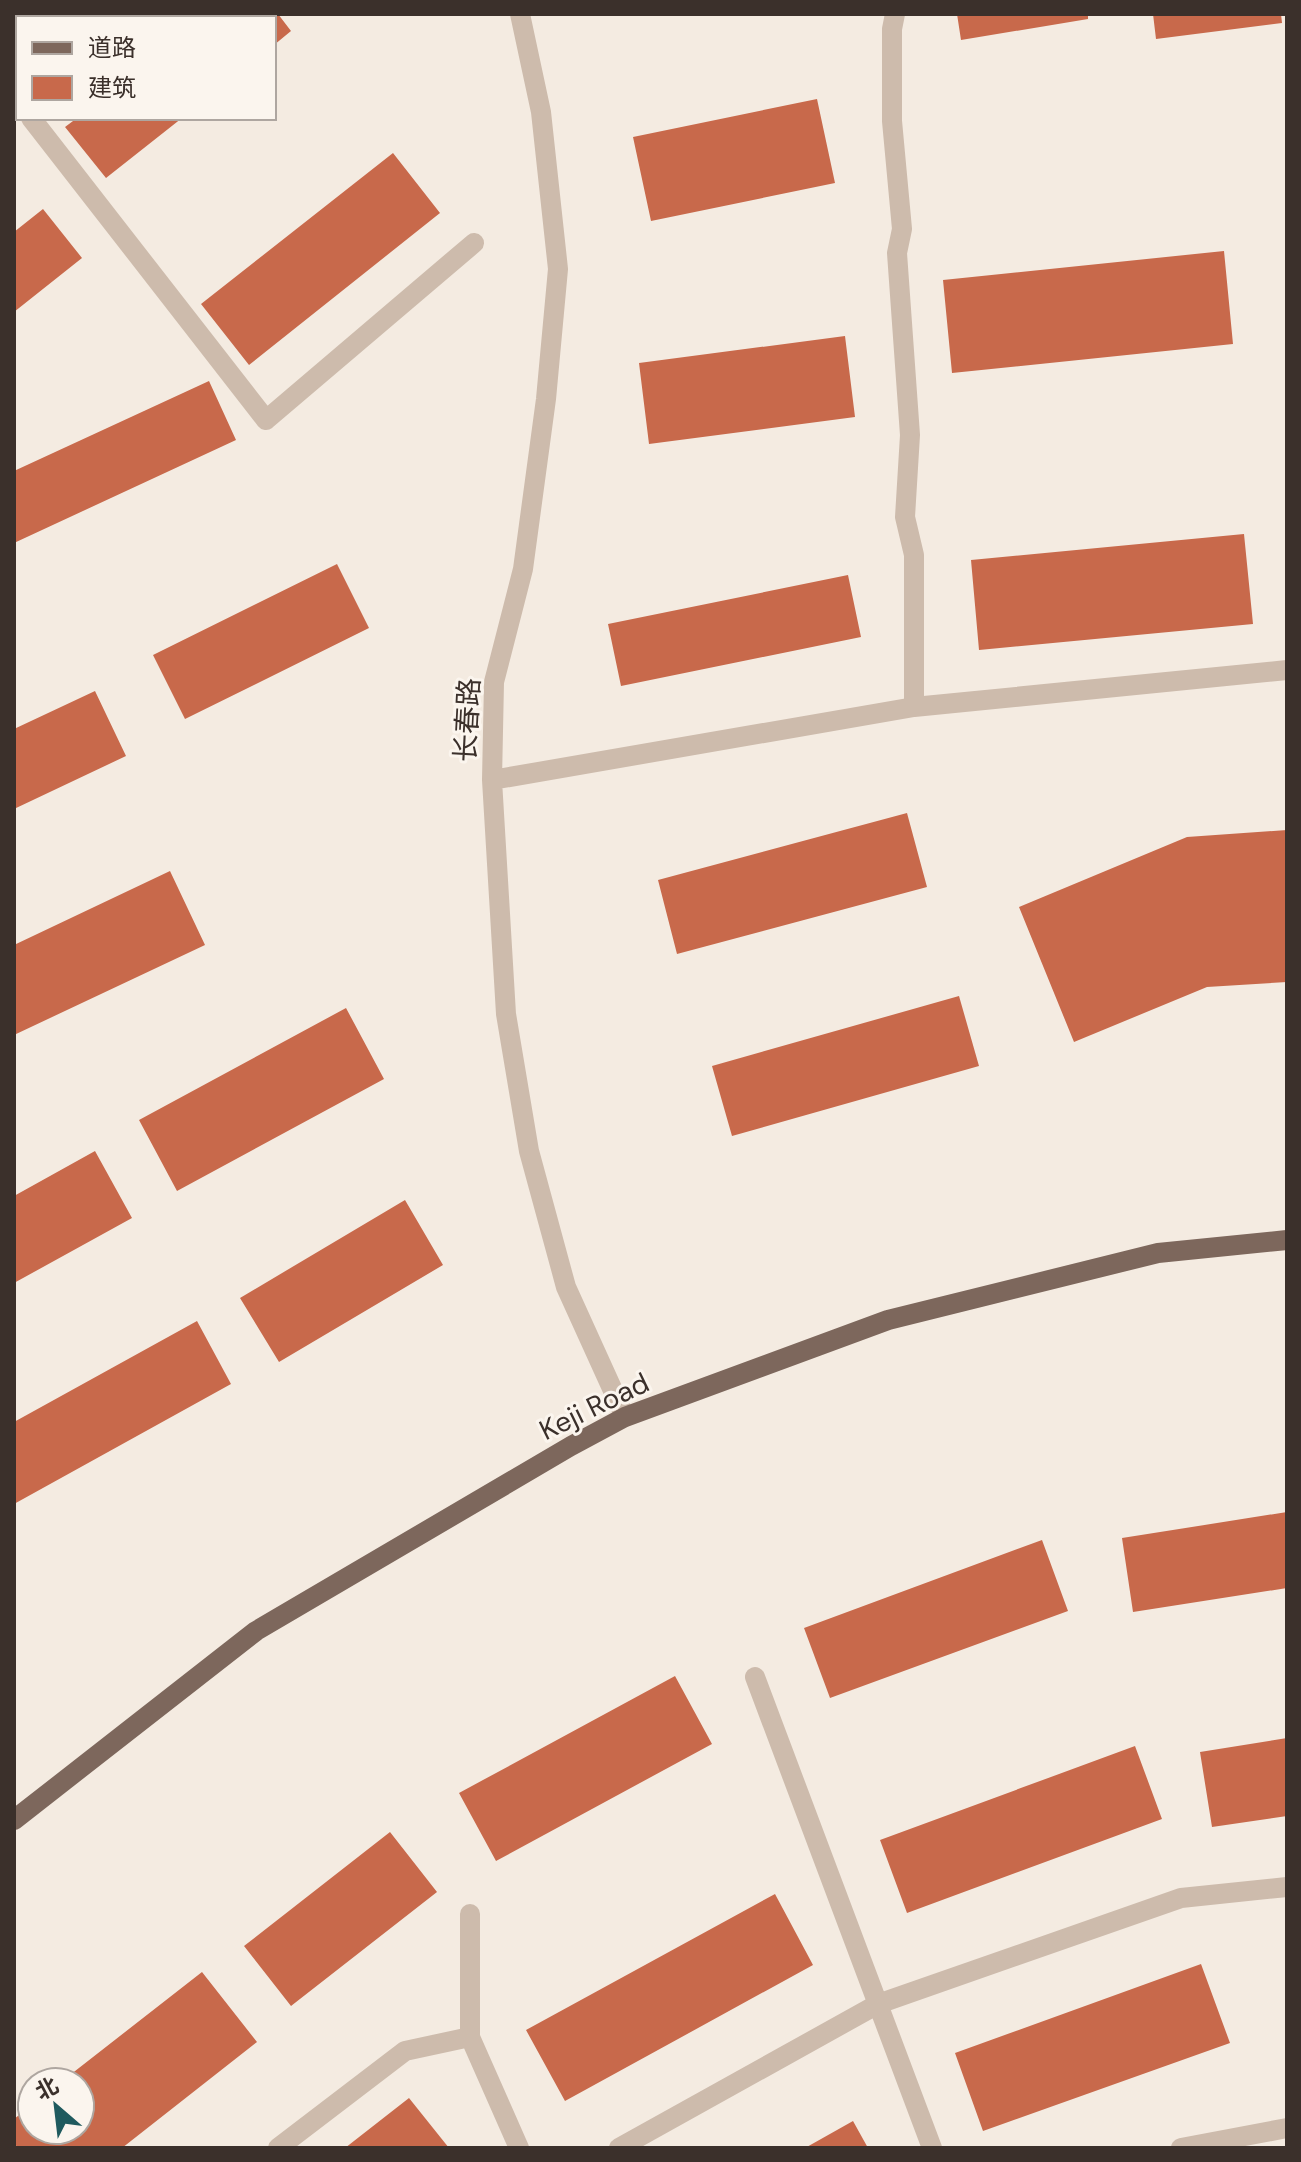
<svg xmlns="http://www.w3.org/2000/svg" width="1301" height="2162" font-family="'DM Sans','Noto Sans SC',sans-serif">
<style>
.building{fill:#c8694b}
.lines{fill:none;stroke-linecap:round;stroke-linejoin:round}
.minor{stroke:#cdbbac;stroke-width:20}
.major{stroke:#7d675c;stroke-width:20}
.labels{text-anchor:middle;stroke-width:6;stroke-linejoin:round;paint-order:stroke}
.street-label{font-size:28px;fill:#3b302b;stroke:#fbf5ee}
</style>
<rect width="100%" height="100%" fill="#f4ebe1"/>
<path class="building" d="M209 14H278L291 31 274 45V18H204Z
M957 14H1088V19L961 40Z
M1153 14H1281L1282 23 1156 39Z
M817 99 835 183 651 221 633 137Z
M77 118H182L106 178 65 127Z
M393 153 440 213 249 365 201 304Z
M43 209 82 258 14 312V232Z
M1224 251 1233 344 952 373 943 280Z
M845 336 855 417 649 444 639 363Z
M209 381 236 440 14 543V471Z
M1244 534 1253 624 979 650 971 560Z
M337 564 369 628 185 719 153 655Z
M848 575 861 637 621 686 608 624Z
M95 691 126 756 14 809V729Z
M907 813 927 887 677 954 658 880Z
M1287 830V982L1207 987 1074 1042 1019 907 1187 837Z
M170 871 205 945 14 1035V945Z
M959 996 979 1066 732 1136 712 1066Z
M346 1008 384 1079 177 1191 139 1120Z
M95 1151 132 1218 14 1283V1196Z
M405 1200 443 1265 279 1362 240 1298Z
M197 1321 231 1384 14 1504V1422Z
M1287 1512V1588L1133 1612 1122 1538Z
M1042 1540 1068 1611 830 1698 804 1628Z
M675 1676 712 1744 496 1861 459 1793Z
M1287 1738V1816L1212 1827 1200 1752Z
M1135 1746 1162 1819 907 1913 880 1840Z
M390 1832 437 1892 291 2006 244 1946Z
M775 1894 813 1965 565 2101 526 2030Z
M1201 1964 1230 2043 983 2131 955 2053Z
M202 1972 257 2042 122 2148H18L14 2143V2119L32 2105V2130H80V2082H61Z
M409 2098 449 2148H345Z
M853 2121 868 2148H805Z"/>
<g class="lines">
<path class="minor" d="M520 14 541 112 558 269 546 399 523 569 494 682 492 780 506 1014 529 1151 566 1287 625 1417
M895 14 892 29V121L902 229 897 253 910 435 905 517 914 555V707
M14 96 18 101
M31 118 266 420 474 243
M492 780 914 707 1287 670
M755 1677 932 2148
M470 1914V2037L519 2148
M278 2148 405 2051 470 2037
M619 2148 878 2004 1181 1898 1287 1887
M1181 2148 1287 2128"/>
<path class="major" d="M14 1820 256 1631 571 1446 625 1417 888 1320 1158 1253 1287 1240"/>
</g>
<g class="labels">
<g class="street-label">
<text transform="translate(467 720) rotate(-87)" y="10">长春路</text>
<text transform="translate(594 1406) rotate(-26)" y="10">Keji Road</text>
</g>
</g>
<rect width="1301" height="2162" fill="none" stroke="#3b302b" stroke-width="32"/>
<rect x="16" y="16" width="260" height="104" fill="#fbf5ee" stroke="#aea6a0" stroke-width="2"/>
<rect x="32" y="42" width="40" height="12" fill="#7d675c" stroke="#aea6a0" stroke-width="2"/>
<text x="88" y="56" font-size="24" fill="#3b302b">道路</text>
<rect x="32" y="76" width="40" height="24" fill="#c8694b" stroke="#aea6a0" stroke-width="2"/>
<text x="88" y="96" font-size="24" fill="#3b302b">建筑</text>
<g transform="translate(56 2106) rotate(332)"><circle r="38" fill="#fbf5ee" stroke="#aea6a0" stroke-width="2"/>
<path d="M0-6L14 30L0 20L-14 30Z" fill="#1f5a5e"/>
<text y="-12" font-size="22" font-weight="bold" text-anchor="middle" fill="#3b302b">北</text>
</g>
</svg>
